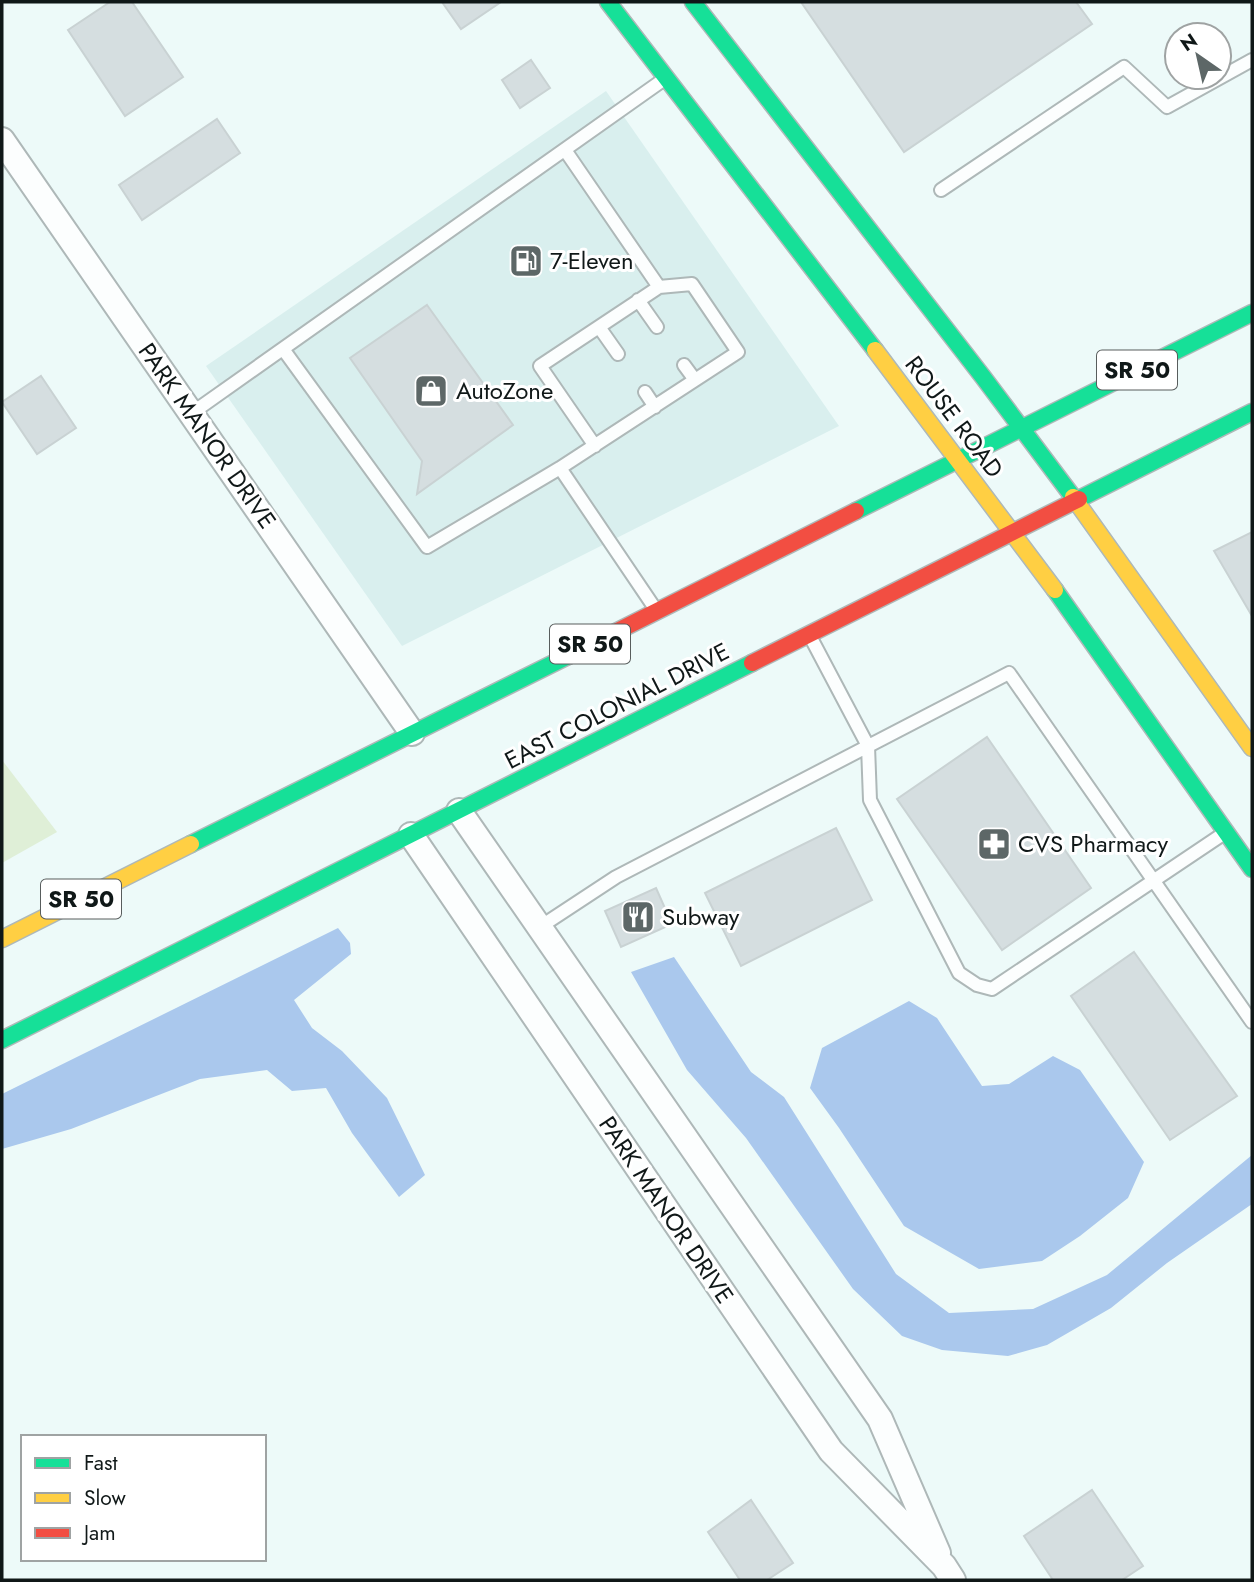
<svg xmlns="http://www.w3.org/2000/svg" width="1254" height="1582" font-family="Jost,sans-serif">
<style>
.built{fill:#d9efee}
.green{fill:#dfefd7}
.water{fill:#aac8ed}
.building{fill:#d5dee0;stroke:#c9d2d3;stroke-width:2}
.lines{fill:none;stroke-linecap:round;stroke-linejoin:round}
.lane-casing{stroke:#aeb8b8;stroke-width:16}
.street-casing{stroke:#aeb8b8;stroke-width:28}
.fast-casing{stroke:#aeb8b8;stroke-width:19}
.slow-casing{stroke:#aeb8b8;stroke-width:19}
.jam-casing{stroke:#aeb8b8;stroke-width:19}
.lane{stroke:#fcfefe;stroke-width:12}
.street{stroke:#fcfefe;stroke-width:24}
.fast{stroke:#16e098;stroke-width:16}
.slow{stroke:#ffcf43;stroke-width:16}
.jam{stroke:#f24e42;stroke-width:16}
.labels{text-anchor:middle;stroke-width:6;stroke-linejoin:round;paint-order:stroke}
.shield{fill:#fff;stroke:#585d5d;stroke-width:2}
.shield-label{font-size:23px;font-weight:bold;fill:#101818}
.poi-label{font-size:24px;fill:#101818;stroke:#fff;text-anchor:start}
.street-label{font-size:24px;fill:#101818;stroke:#fff}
</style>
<rect width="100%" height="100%" fill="#edfaf9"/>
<path class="built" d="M606 91 839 426 402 646 206 366Z"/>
<path class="green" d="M2 760 57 832 2 863Z"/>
<path class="water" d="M338 928 350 943 351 954 294 1000 312 1028 342 1051 387 1098 425 1175 399 1197 352 1133 326 1088 292 1091 267 1070 200 1079 71 1129 2 1149V1094Z
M674 957 751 1072 784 1097 896 1274 949 1313 1033 1309 1107 1275 1252 1155V1204L1167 1263 1111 1308 1047 1345 1008 1356 942 1350 902 1336 853 1289 746 1138 687 1070 631 972Z
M909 1001 937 1018 982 1086 1009 1084 1053 1056 1080 1070 1144 1162 1128 1198 1080 1236 1042 1261 979 1269 904 1226 839 1128 810 1088 822 1048Z"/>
<path class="building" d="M110 2H132L183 77 125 116 68 30Z
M442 2H501L461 29Z
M801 2H1076L1092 24 904 152Z
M531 60 550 88 520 108 502 80Z
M217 119 240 153 142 220 119 185Z
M427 305 513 425 417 494 422 461 350 358Z
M41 376 76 428 37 454 2 402Z
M1252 532V616L1214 551Z
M987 737 1091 888 1002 950 897 799Z
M836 828 872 900 741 966 705 893Z
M656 888 672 924 621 947 605 911Z
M1134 952 1237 1096 1170 1140 1071 996Z
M1092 1490 1143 1566 1122 1580H1053L1024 1536Z
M751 1500 793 1563 767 1580H740L708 1532Z"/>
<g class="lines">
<defs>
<path id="lane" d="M941 190 1124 67 1167 107 1252 60
M638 300 657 327
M599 327 618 354
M283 349 427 547 560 468 654 607
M684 365 695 380
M645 392 655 407
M192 413 663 80
M595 446 540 366 659 287
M560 468 738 352 692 284 659 287 565 150
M811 638 868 746 870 800 959 973 977 985 992 989 1223 834
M540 927 616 877 1009 673 1252 1022"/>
<path id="street" d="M2 140 412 733
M459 811 880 1419 938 1553
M411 835 831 1451 944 1566 953 1580"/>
<path id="fast" d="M608 2 875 350
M693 2 983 377 1073 497
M1079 499 1252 412
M856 511 1252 313
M1055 590 1252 869
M191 844 568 656
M2 1040 752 663"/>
<path id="slow" d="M875 350 1055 590
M1073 497 1252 748
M2 939 191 844"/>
<path id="jam" d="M568 656 856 511
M752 663 1079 499"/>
</defs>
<use href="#lane" class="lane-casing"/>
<use href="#street" class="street-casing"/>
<use href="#fast" class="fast-casing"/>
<use href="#slow" class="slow-casing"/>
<use href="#jam" class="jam-casing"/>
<use href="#lane" class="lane"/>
<use href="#street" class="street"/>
<use href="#fast" class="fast"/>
<use href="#slow" class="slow"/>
<use href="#jam" class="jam"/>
</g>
<defs>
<symbol id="fuel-square" viewBox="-11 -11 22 22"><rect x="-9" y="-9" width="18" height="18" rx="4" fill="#5d6767" stroke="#fff"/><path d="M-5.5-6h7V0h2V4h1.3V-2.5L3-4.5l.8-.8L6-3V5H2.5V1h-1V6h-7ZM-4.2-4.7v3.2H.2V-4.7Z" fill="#fff"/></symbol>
<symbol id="shop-square" viewBox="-11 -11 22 22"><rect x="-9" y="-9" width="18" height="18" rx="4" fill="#5d6767" stroke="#fff"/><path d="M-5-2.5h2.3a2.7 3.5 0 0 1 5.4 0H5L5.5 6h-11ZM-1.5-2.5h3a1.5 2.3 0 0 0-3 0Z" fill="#fff"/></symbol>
<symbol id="pharmacy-square" viewBox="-11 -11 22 22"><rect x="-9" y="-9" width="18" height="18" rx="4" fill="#5d6767" stroke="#fff"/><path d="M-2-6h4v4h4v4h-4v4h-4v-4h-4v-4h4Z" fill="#fff"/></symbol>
<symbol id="restaurant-square" viewBox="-11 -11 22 22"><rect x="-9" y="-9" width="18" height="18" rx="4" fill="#5d6767" stroke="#fff"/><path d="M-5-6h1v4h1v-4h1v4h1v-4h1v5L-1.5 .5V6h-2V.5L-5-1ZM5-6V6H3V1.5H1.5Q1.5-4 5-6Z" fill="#fff"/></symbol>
</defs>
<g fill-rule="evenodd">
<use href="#fuel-square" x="507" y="242" width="38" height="38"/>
<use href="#shop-square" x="412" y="372" width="38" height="38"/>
<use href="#pharmacy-square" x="975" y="825" width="38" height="38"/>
<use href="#restaurant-square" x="619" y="898" width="38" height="38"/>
</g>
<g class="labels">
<g class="shield">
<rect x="1097" y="350.5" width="80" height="39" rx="5"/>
<rect x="550" y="624.5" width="80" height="39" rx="5"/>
<rect x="41" y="879.5" width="80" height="39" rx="5"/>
</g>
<g class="shield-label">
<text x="1137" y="378">SR 50</text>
<text x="590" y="652">SR 50</text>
<text x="81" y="907">SR 50</text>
</g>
<g class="poi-label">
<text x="550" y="269">7-Eleven</text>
<text x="456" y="399">AutoZone</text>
<text x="1018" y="852">CVS Pharmacy</text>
<text x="662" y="925">Subway</text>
</g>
<g class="street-label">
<text transform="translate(954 417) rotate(53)" y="8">ROUSE ROAD</text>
<text transform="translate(207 436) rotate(55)" y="8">PARK MANOR DRIVE</text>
<text transform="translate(617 706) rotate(-27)" y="8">EAST COLONIAL DRIVE</text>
<text transform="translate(666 1210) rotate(56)" y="8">PARK MANOR DRIVE</text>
</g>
</g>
<rect width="1254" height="1582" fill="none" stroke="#101818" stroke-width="7"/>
<rect x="21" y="1435" width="245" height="126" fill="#ffffff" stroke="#9fa3a3" stroke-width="2"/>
<rect x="35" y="1458" width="35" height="10" fill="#16e098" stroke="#9fa3a3" stroke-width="2"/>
<text x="84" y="1470" font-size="21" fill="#101818">Fast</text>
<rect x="35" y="1493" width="35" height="10" fill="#ffcf43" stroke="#9fa3a3" stroke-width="2"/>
<text x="84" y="1505" font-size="21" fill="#101818">Slow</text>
<rect x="35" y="1528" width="35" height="10" fill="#f24e42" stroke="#9fa3a3" stroke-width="2"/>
<text x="84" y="1540" font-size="21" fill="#101818">Jam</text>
<g transform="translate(1198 56) rotate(326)"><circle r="33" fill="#ffffff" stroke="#9fa3a3" stroke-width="2"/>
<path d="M0-5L12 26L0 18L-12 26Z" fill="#5d6767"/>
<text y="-10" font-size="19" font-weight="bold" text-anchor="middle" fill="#101818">N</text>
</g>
</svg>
